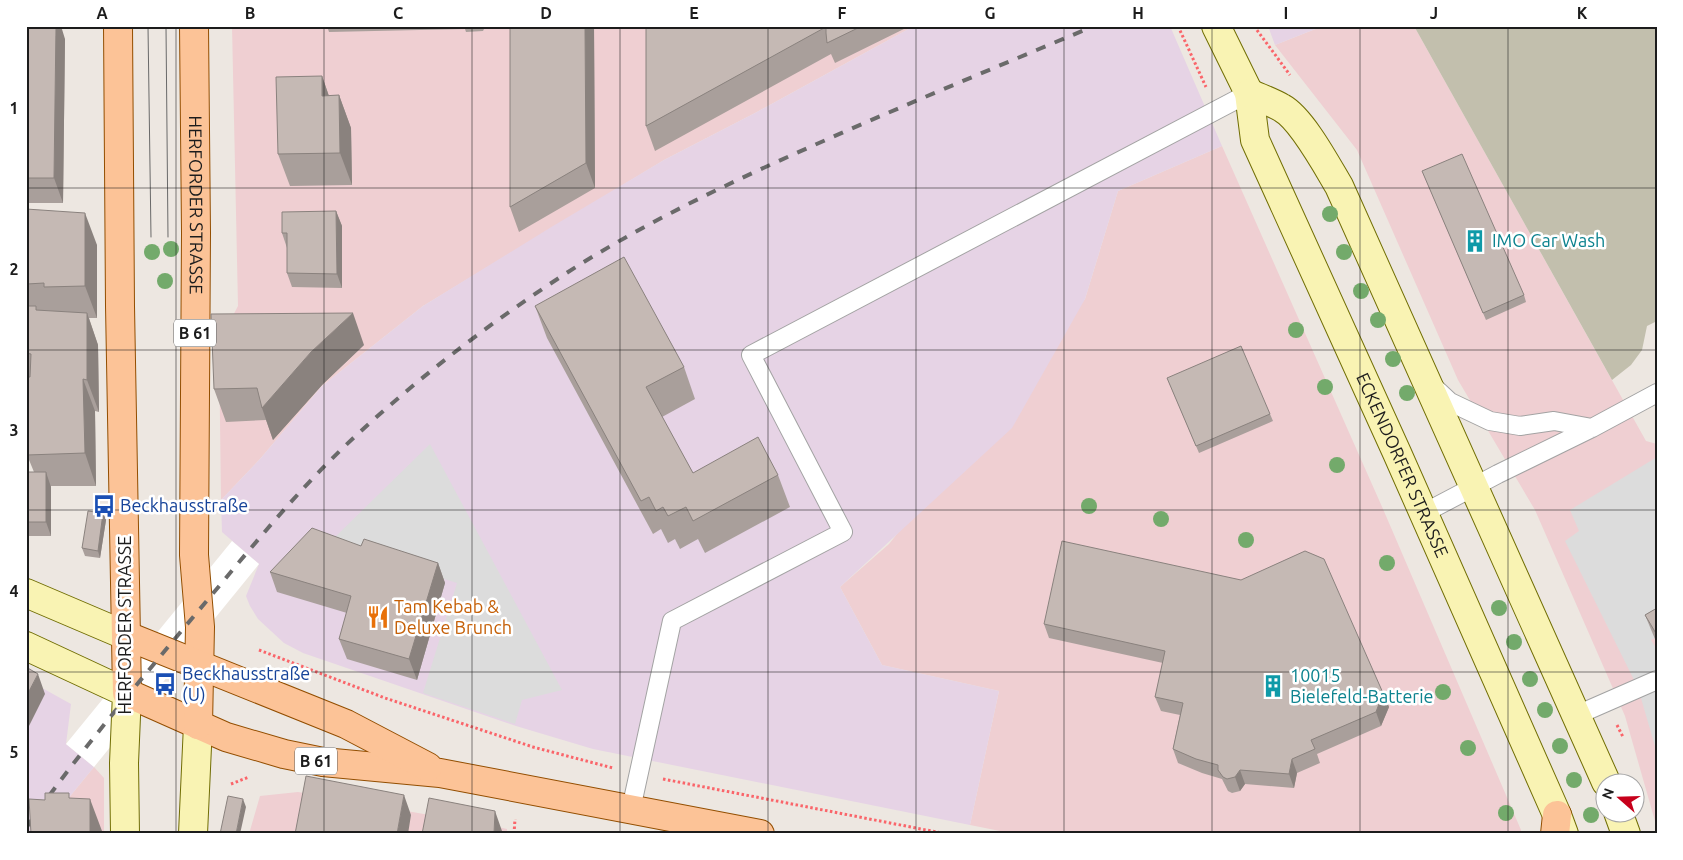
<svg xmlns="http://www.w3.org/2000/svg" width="1683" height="860" font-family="Ubuntu,sans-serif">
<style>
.commercial{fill:#efcfd2}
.industrial{fill:#e6d3e5}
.construction{fill:#c2bfad}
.parking{fill:#dcdcdc}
.pier{fill:#fff}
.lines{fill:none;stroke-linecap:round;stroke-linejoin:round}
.lane-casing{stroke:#a3a3a3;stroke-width:20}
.secondary-casing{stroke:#716e04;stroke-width:30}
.primary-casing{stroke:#934e00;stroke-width:30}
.path{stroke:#fa656a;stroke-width:3;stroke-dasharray:2.5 2.5;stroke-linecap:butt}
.lane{stroke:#fff;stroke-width:18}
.secondary{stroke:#f9f3b3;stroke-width:28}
.primary{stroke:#fcc397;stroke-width:28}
.tram{stroke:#6a6a6a;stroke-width:1}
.rail{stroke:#6a6a6a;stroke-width:4;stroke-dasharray:10 10;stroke-linecap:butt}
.tree{fill:#73aa6b}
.wall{fill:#a99f9b}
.shaded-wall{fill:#8a827e}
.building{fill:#c5b9b4;stroke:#8a827e}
.grid{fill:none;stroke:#1c1c1c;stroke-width:1;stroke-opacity:0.55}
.labels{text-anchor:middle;stroke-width:5;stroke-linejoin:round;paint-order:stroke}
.shield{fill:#fff;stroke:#606060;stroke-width:1}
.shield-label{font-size:16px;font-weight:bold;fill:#1c1c1c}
.street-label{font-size:18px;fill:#1c1c1c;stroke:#fff}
.culture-label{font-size:18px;fill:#0d838f;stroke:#fff;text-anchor:start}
.transit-label{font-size:18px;fill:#164399;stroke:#fff;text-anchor:start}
.food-label{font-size:18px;fill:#c56008;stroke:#fff;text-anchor:start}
.neatline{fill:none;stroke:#1c1c1c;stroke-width:2}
.grid-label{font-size:16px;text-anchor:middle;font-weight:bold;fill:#1c1c1c}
</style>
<rect width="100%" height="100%" fill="#ede7e1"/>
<path class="commercial" d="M232 26H914L755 113 664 160 423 306 322 386 260 459 221 500 219 342 238 306Z
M1323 26H1414L1646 441 1657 444V828L1625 716 1535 510 1458 380 1357 150 1275 45Z
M1222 146 1383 509 1521 830V834H1015L970 825 999 691 882 665 840 587 889 544 1085 299 1118 191Z
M94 767 104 778V834H39Z
M298 792 498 827 507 829V834H249L260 796Z"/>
<path class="industrial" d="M914 26H1170L1222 146 1118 191 1085 299 1012 428 840 587 882 665 999 691 970 825 593 749 516 726 303 653 284 643 258 619 250 606 246 596 259 564 222 532 221 500 260 459 322 386 423 306 553 226 664 160 755 113Z
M1268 26H1323L1275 45Z
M26 679 71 704 66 744 94 767 39 834H26Z"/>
<path class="construction" d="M1414 26H1657V321L1647 326 1642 350 1631 365 1612 380Z"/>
<path class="parking" d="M430 444 562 690 522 700 515 724 423 693 457 583 329 543Z
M1657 457V637L1651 640 1657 650V753L1638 688 1565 541 1579 531 1570 510Z"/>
<path class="pier" d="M232 541 259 564 94 767 66 744Z"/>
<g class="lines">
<defs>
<path id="lane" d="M1434 387 1450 402 1490 421 1520 426 1554 421 1592 428
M1424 513 1498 474 1592 428 1657 393
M1577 715 1657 680
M631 809 672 621 843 532 751 355 1249 93"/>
<g id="secondary">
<path id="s1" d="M1216 26 1249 93 1255 140 1397 453 1557 815 1564 834"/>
<path d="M1249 93C1260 98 1272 102 1282 108 1302 119 1327 166 1339 186L1606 782"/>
<path d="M26 593 127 636"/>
<path d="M26 646 127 693 124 763 125 834"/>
<path d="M1618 812 1626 834"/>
<path d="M193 834 198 725"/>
</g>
<g id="primary">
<path d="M118 26 120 306 127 693 226 737 284 754 323 762 440 773 760 834"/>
<path id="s2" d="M194 26 196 233 194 555 200 627 198 725"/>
<path d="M127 636 346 724 428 767"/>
<path d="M1555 834 1557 815"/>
</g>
</defs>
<use href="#lane" class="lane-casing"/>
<use href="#secondary" class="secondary-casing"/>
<use href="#primary" class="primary-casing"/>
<path class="path" d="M1178 26 1206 87
M1254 26 1290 75
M259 650 385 698 533 747 613 768
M1617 725 1623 737
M663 779 947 834
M231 784 249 777
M514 834 515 819"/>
<use href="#lane" class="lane"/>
<use href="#secondary" class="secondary"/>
<use href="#primary" class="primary"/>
<path class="tram" d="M148 26 151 237
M166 26 168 237"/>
<path class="rail" d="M26 828C74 759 129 694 183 629 236 567 287 501 346 445 418 377 496 318 579 265 653 219 731 182 810 147 904 105 999 66 1094 26"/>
</g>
<g class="tree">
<circle cx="1330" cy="214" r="8"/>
<circle cx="171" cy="249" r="8"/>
<circle cx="152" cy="252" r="8"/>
<circle cx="1344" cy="252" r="8"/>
<circle cx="165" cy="281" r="8"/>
<circle cx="1361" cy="291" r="8"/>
<circle cx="1378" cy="320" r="8"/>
<circle cx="1296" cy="330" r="8"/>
<circle cx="1393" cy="359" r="8"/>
<circle cx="1325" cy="387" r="8"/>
<circle cx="1407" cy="393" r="8"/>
<circle cx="1337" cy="465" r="8"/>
<circle cx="1089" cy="506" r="8"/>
<circle cx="1161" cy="519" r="8"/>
<circle cx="1246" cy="540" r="8"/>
<circle cx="1387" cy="563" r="8"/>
<circle cx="1499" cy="608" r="8"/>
<circle cx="1514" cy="642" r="8"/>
<circle cx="1530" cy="679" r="8"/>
<circle cx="1443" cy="692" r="8"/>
<circle cx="1545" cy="710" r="8"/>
<circle cx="1560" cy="746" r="8"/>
<circle cx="1468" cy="748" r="8"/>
<circle cx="1574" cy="780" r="8"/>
<circle cx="1506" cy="813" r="8"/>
<circle cx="1591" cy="815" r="8"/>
</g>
<path class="wall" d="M26 26 65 39 63 203H26Z
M327 26H499V29H484L483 31 466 32 465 29 329 32Z
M510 26H594L595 188 519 232 510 207Z
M646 26H910L835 63 831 54 655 151 646 126Z
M322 76 329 96 339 95 351 128 352 185 290 186 278 154Z
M1422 171 1524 295 1526 302 1486 320Z
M26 209 97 245V318H89L98 345 99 412 95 411 96 486H51V536H26V472H34L27 455 26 417Z
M336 211 342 226V288L292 287 287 273V248L282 233Z
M535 306 684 367 695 399 662 417 693 473 778 475 790 507 705 553 698 539 680 549 675 539 668 543 661 529 653 534 547 338Z
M364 345 323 384 273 440 266 420 226 422 214 389Z
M1167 378 1270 414 1273 421 1199 453Z
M103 513 106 520 100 558 85 556 82 548Z
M361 546 438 563 445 583 417 680 347 659 339 639 347 613 277 592 270 572Z
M1657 608V647L1656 645 1657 644 1645 615Z
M1044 624 1383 693 1389 707 1381 726 1317 754 1320 763 1297 773 1294 788 1245 784 1240 791 1232 793 1228 791 1222 779 1202 773 1178 763 1173 749 1180 715 1161 711 1155 697 1163 663 1049 638Z"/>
<path class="shaded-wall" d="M56 26H61L65 39 63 203 54 178Z
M585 26H594L595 188 586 163Z
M322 76 333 108 322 96Z
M339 95 351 128 352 185 340 153Z
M336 211 342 226V288L337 274Z
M85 213 97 245V318L85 286Z
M87 313 98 345 99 412 87 380Z
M353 313 364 345 323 384 273 440 262 408 311 352Z
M83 379 95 411 96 486 85 453Z
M46 472 51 487V536L46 522Z
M103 513 106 520 100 558 98 551Z
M438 563 445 583 417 680 409 659Z
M38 674 45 694 26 732V697Z
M1383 693 1389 707 1381 726 1376 712Z
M1292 759 1297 773 1294 788 1289 774Z
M1240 770 1245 784 1240 791 1235 777Z
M404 795 411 815 408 834H397Z
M90 799 102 831V834H90Z
M243 799 246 807 240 834H236Z
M495 811 502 831V834H494Z"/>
<path class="building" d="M26 26H56L54 178H26Z
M510 26H585L586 163 510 207Z
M646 26H824V28L646 126Z
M826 26H862L827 43 826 33Z
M322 76V96L339 95 340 153 278 154 276 77Z
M1462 154 1524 295 1483 313 1422 171Z
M26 209 85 213V286L44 287V283L27 284 28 279H26Z
M336 211 337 274 287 273V233H282V212Z
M624 257 684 367 646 387 693 473 758 437 778 475 693 521 686 507 668 516 663 507 656 511 649 497 641 501 535 306Z
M26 306H36V310L87 313V380L83 379 85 453 27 455 26 377H30L31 354 26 353Z
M353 313 311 352 262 408 257 388 214 389 211 314Z
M1241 346 1270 414 1196 446 1167 378Z
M26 472H46V522H26Z
M88 511 103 513 98 551 82 548Z
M312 528 361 546 364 539 438 563 409 659 339 639 351 596 270 572Z
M1062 541 1241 580 1305 551 1324 559 1383 693 1376 712 1311 740 1315 749 1292 759 1289 774 1240 770 1235 777 1227 779 1223 777 1218 770V765L1196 759 1173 749 1183 703 1155 697 1165 651 1044 624Z
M1657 608V635L1645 615Z
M26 667 38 674 26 697Z
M306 776 404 795 397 834H295Z
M45 793H69V798L90 799V834H31L29 799 45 800Z
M228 796 243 799 236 834H220Z
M429 798 495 811 494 834H422Z"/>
<path class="grid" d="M176 26V834M324 26V834M472 26V834M620 26V834M768 26V834M916 26V834M1064 26V834M1212 26V834M1360 26V834M1508 26V834M26 188H1657M26 350H1657M26 510H1657M26 672H1657"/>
<defs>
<symbol id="building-bare" viewBox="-9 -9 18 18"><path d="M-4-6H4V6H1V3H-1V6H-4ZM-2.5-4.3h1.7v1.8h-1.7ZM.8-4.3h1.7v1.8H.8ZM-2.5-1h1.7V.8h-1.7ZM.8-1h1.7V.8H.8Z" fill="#0f9aa8" stroke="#fff" stroke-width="2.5" paint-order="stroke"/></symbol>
<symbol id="bus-bare" viewBox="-9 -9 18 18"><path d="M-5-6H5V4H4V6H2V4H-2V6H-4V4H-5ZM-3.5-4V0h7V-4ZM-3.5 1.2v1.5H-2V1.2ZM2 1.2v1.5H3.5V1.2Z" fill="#1a4fb4" stroke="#fff" stroke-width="2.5" paint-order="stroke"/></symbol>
<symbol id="restaurant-bare" viewBox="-9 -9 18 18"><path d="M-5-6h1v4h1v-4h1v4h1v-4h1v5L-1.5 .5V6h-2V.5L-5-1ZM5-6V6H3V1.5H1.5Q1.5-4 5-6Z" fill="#e8710a" stroke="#fff" stroke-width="2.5" paint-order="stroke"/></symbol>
</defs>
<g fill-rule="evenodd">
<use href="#building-bare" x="1459" y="225" width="32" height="32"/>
<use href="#bus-bare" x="88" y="490" width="32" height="32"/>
<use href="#restaurant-bare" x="362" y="601" width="32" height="32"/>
<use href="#bus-bare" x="149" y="668" width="32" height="32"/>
<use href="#building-bare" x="1257" y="670" width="32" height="32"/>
</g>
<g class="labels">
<g class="shield">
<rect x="174" y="319.5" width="42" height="27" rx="4"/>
<rect x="295" y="747.5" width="42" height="27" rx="4"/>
</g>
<g class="shield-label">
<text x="195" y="339">B 61</text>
<text x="316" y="767">B 61</text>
</g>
<g class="street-label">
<text dy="6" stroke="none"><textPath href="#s2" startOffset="179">HERFORDER STRASSE</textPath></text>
<text dy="6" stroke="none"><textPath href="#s1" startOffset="479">ECKENDORFER STRASSE</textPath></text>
<text transform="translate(125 625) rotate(-90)" y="6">HERFORDER STRASSE</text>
</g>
<g class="culture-label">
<text x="1492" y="247">IMO Car Wash</text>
<text x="1290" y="682">10015<tspan x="1290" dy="21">Bielefeld-Batterie</tspan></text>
</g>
<g class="transit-label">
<text x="120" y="512">Beckhausstraße</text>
<text x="182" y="680">Beckhausstraße<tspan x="182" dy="21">(U)</tspan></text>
</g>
<g class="food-label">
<text x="394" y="613">Tam Kebab &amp;<tspan x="394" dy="21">Deluxe Brunch</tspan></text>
</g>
</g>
<rect width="1683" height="860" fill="none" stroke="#ffffff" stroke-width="55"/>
<g transform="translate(1620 798) rotate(290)"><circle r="24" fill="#ffffff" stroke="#a4a4a4"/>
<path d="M0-4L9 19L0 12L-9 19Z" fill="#c7001b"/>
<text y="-8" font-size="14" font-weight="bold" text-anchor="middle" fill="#1c1c1c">N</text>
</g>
<rect x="28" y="28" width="1628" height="804" class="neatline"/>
<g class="grid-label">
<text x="102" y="19">A</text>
<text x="250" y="19">B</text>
<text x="398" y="19">C</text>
<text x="546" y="19">D</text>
<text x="694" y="19">E</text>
<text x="842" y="19">F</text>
<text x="990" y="19">G</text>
<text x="1138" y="19">H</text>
<text x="1286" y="19">I</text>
<text x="1434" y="19">J</text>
<text x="1582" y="19">K</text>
<text x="14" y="114">1</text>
<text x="14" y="275">2</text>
<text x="14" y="436">3</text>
<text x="14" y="597">4</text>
<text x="14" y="758">5</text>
</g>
</svg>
